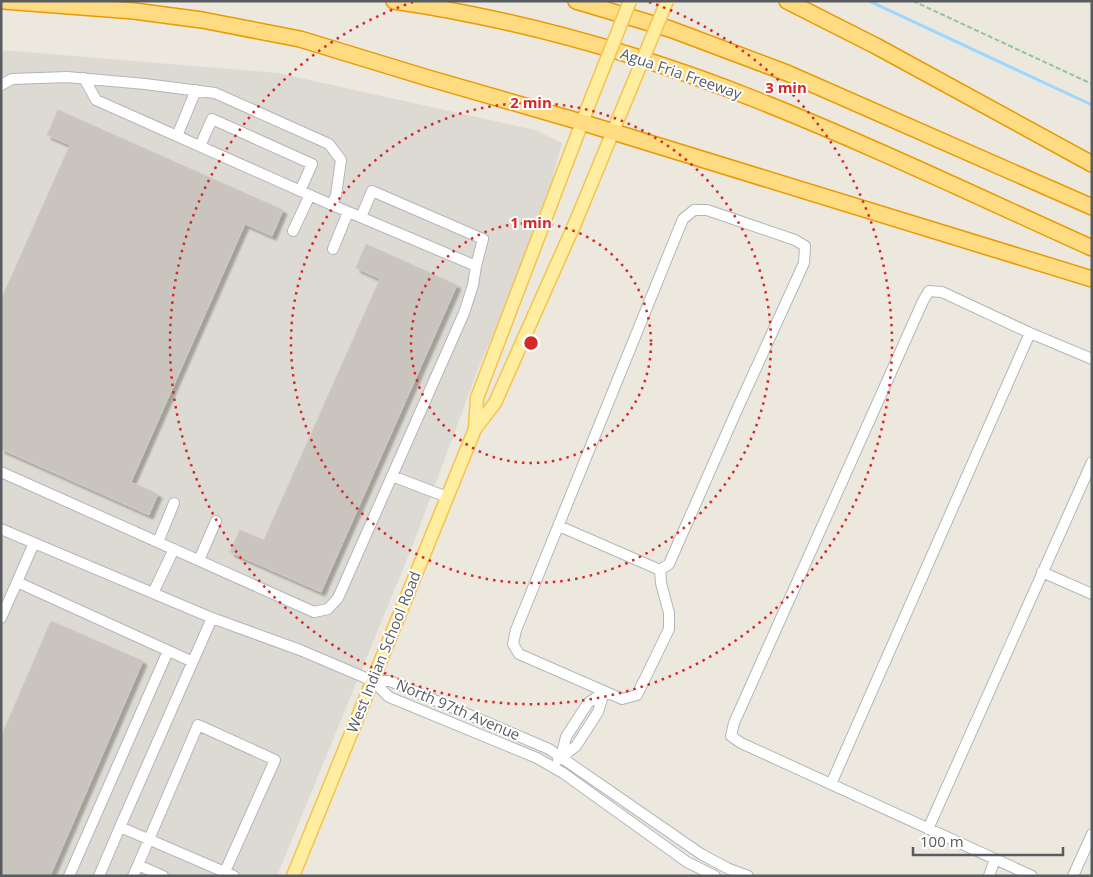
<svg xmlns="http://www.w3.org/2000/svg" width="1093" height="877" font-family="'Open Sans',sans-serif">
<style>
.industrial{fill:#dcdad3}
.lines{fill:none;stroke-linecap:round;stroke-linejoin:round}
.stream{stroke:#9bd7ff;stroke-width:3}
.building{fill:#c9c5be;stroke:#d0cabd;filter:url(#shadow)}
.minor-casing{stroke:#b2b6bb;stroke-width:12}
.major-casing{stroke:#f7c24d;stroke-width:15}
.highway-casing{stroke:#ea9a00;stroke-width:18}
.path{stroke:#91c49d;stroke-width:2;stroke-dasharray:5 2.5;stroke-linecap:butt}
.minor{stroke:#fff;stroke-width:10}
.major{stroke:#ffeda0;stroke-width:12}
.highway{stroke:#ffdb82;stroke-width:15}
.major-bridge-casing{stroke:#f7c24d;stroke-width:15;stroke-linecap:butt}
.major-bridge{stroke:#ffeda0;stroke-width:12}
.ring{fill:none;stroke:#d62828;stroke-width:2.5;stroke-dasharray:2.5 5}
.labels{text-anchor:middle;stroke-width:4;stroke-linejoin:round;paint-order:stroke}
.street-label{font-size:15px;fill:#585c61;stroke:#fff}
.centre{fill:#d62828;stroke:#fff;stroke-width:2.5}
.ring-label{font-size:15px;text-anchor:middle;font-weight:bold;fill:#d62828;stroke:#fff;stroke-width:4;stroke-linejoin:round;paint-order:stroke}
</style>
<defs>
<filter id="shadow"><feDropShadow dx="4" dy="4" stdDeviation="1" flood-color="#0004"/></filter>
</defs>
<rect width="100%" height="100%" fill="#ece8de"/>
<path class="industrial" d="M1 50 278 73 535 130 562 143 545 206 513 288 477 372 412 547 277 876H1Z"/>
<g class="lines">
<path class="stream" d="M869 1 1092 105"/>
</g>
<path class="building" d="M58 110 283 210 272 236 245 224 131 482 158 494 149 515 1 449V300L70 145 47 135Z
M366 244 457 285 321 592 230 552 240 530 264 540 380 279 356 268Z
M51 621 143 661 50 876H1V737Z"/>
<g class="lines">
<defs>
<path id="minor" d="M1 85 12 79 67 77 145 84 215 93 329 144 341 160 336 195 332 205 96 100 84 78
M177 136 196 90
M200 146 212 119 312 164 300 191
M332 205 476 266 483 239 372 191 361 217
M694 210H707L795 240 805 246 804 263 736 412 669 564 660 570 661 583 669 613V629L637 695 622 699 519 654 513 644 516 630 676 236 683 219Z
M293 231 310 195
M333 249 348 212
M1 472 314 612 328 609 338 598 464 313 473 285 476 266
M392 476 447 497
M559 526 660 570
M1 529 212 618 300 650 373 681 389 697 537 758 563 773 687 862 715 876
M158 542 174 503
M34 543 17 582 193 662
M199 560 216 521
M1042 572 1092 594
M153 593 174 549
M1 618 17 582
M373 681H390L549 749 701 854 729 869 748 876
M561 757 566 737 588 703 604 692
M558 760 576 746 598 712 604 692
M831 784 1030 333
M120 827 212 618
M928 829 1092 462
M69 876 168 651
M99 876 120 827 234 876
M133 876 138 865
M163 876 138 865 198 725 275 760 223 876
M989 876 995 859
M1032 876 741 743 731 736 734 723 923 301 929 291 942 292 1030 333 1092 359
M1073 876 1092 834"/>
<path id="major" d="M475 429 477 398 591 99
M293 876 475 429 495 403 576 221 626 100"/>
<path id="highway" d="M4 1 134 11 202 20 300 39 428 78 581 122 1092 279
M394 1C517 19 641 54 757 100 870 145 981 198 1092 248
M576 1 670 29 787 73 1092 207
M787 1 876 46 1092 164"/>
</defs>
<use href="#minor" class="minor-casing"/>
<use href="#major" class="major-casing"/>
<use href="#highway" class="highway-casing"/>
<path class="path" d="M913 1 1092 84"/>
<use href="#minor" class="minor"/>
<use href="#major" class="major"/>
<use href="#highway" class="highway"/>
<defs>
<path id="major-bridge" d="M591 99 630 1
M626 100 667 1"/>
</defs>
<use href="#major-bridge" class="major-bridge-casing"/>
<use href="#major-bridge" class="major-bridge"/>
</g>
<g class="ring">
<circle cx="531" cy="343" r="120"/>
<circle cx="531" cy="343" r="240"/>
<path d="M649 2A361 361 0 1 1 413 2"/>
</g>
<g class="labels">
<g class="street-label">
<text transform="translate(681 74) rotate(19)" y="5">Agua Fria Freeway</text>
<text transform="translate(384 652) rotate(-68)" y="5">West Indian School Road</text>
<text transform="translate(458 710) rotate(23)" y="5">North 97th Avenue</text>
</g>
</g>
<circle cx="531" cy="343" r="8" class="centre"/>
<g class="ring-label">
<text x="786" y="93">3 min</text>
<text x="531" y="108">2 min</text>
<text x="531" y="228">1 min</text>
</g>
<rect width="1093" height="877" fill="none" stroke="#585c61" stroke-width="5"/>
<path d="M913 847v8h150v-8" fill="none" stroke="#585c61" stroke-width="2.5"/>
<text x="920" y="847" font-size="15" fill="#585c61" stroke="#ffffff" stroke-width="4" paint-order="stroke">100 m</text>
</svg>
